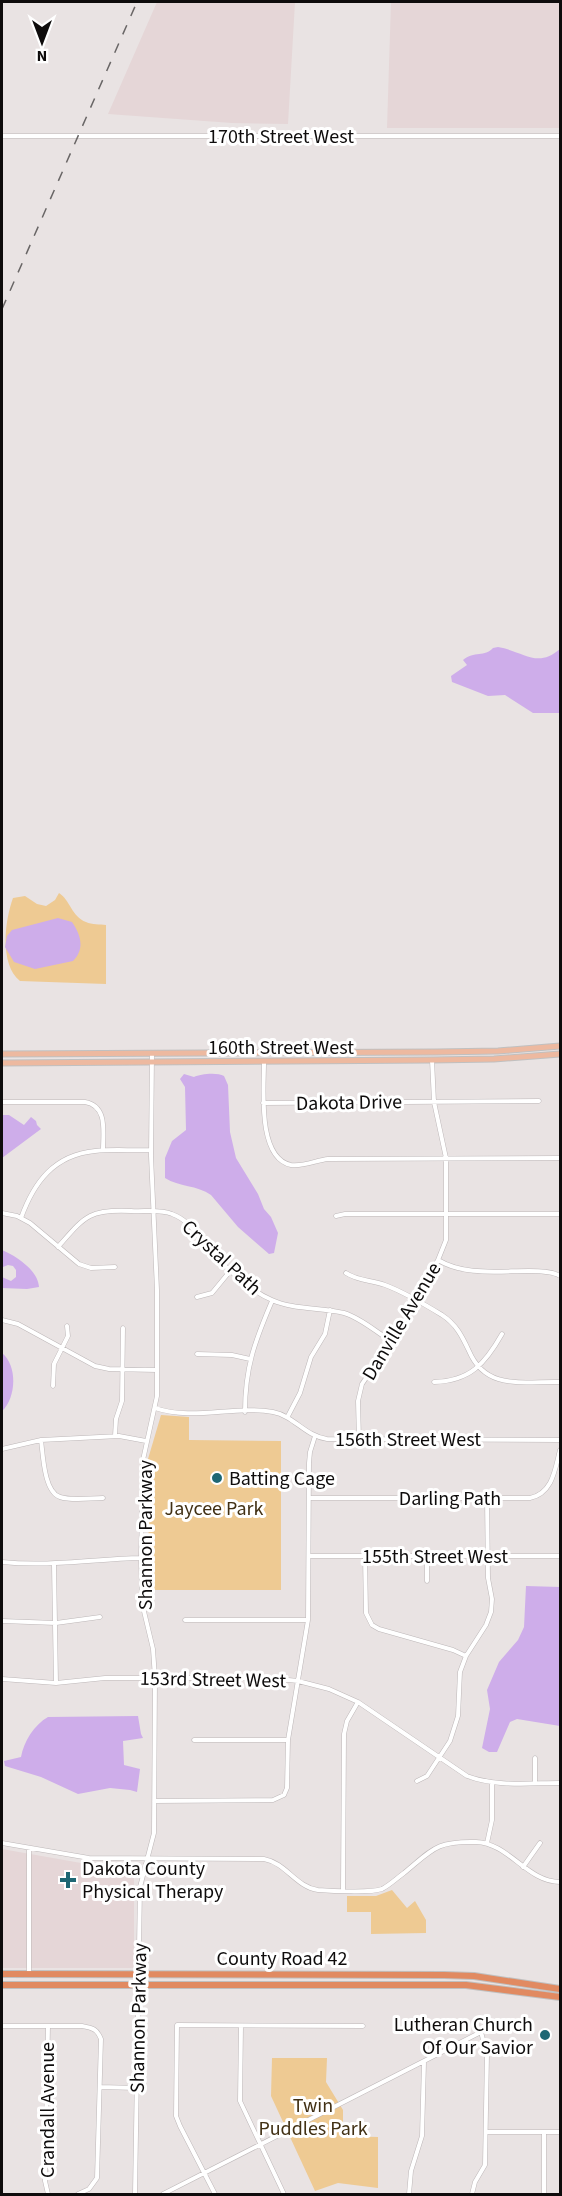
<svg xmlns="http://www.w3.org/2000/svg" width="562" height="2196" font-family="'Source Sans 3',sans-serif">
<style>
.built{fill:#e5d6d7}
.green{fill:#eeca93}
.water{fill:#ceadea}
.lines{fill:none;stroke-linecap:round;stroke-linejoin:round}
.minor-casing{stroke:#bdb7b8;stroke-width:5}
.major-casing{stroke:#c0c0c0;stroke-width:7}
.highway-casing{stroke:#c0c0c0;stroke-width:8}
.minor{stroke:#fff;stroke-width:4}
.major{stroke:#edb9a0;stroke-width:5}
.highway{stroke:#e18a61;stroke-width:6}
.rail{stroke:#696666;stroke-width:1.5;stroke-dasharray:10 10;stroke-linecap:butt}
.poi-dot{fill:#1e6774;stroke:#fff;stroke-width:2}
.labels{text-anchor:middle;stroke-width:6;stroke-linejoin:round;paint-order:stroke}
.street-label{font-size:20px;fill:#0e0c0c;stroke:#fff}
.poi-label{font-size:20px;fill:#0e0c0c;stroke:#fff;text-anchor:start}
.park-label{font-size:20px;fill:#413014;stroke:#fff}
</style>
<rect width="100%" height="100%" fill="#e9e3e3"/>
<path class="built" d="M157 2H295L288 124 232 123 108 114Z
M391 2H560V128H387Z
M2 1849 81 1863 138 1864 134 1877V1968H2Z"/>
<path class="green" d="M59 893C70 900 72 917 86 922 92 925 100 924 106 925V984L20 981C0 965 4 923 13 898L25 896 37 904 46 906 55 900Z
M161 1415 189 1417V1440L281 1441V1590H149L148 1459Z
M392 1890 407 1908 415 1901 426 1920V1933L371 1934V1912H347V1896H376Z
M272 2058H327L326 2082 343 2110V2136L378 2137V2188L338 2183 315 2191 271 2096Z"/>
<path class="water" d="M498 647C523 651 537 669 560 649V713H533L505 695 488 696 452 682 451 676 467 665 463 660C474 651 485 657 493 648Z
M58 918 72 922C81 935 85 949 73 961L35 969 14 962 5 947 7 936 12 930Z
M184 1074 194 1077C200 1074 217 1072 224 1076 225 1078 227 1083 228 1085L230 1132 236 1158 258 1194 264 1209 271 1217 278 1233 274 1253 269 1254 238 1227 211 1195C197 1185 179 1187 165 1178V1158L172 1141 186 1130 185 1087 180 1079Z
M2 1115H9L24 1125 31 1117 36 1121 37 1125 41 1129 2 1158Z
M2 1250C16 1256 38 1270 39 1287L27 1289 2 1288V1277L11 1281 16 1277V1270L13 1266 8 1265 3 1267 2 1273Z
M2 1353C18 1366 16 1398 2 1411Z
M526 1586 560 1587V1726L517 1719 510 1722 497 1752H489L482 1748 490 1709 487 1690 499 1662 518 1640 524 1627Z
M138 1716 141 1734 143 1738 123 1741 124 1765 140 1769 137 1792 130 1790 110 1788 78 1794 41 1777 5 1766 4 1761 21 1757C24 1741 34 1725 48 1717Z"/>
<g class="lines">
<defs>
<path id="minor" d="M2 136H560
M264 1063C264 1088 257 1158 291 1165 303 1167 317 1160 328 1159L559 1158
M2 1102H85C108 1106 103 1132 103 1150
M263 1103 539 1101
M2 1213 17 1216 30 1223 79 1264 91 1268 115 1267
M336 1216 345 1214H560
M21 1218C34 1182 54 1155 95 1151 114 1149 133 1151 151 1150
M58 1247C85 1216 89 1209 131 1211 144 1212 160 1209 172 1214 189 1220 197 1235 208 1248 225 1267 248 1290 272 1300 294 1310 320 1307 344 1313 361 1318 376 1332 391 1341
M438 1260C465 1276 498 1271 529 1271 539 1271 552 1271 560 1276
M346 1273C358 1281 371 1280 385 1285 404 1292 424 1304 442 1315 456 1324 462 1336 469 1351 486 1391 523 1381 560 1382
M197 1297 212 1293 231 1270
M2 1320 18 1324 95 1366 109 1369 157 1370
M197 1354 232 1355 250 1359
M434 1382C470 1381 485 1364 502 1334
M53 1386 54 1364 68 1336 67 1326
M155 1408C193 1421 235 1405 273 1412 294 1416 305 1436 327 1439L560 1440
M245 1412C245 1367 255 1341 272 1301
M288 1416 300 1393 311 1357 325 1334 330 1310
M115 1436 116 1419 122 1401 123 1328
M41 1440C43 1455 44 1492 60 1497 72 1501 90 1498 103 1498
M359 1440 358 1401 362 1384 402 1325 438 1260 446 1240V1158L434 1102 432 1060
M2 1449 41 1440 119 1436 146 1441
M309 1498H530C553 1493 555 1469 560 1450
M309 1556H560
M365 1556 366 1613 372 1625 379 1629 453 1650 466 1656
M427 1556V1581
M2 1562C49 1567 94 1559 141 1558
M54 1565 56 1683
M185 1620H308
M2 1621 56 1623 100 1617
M2 1679 56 1683 105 1678H269L298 1681 329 1689 358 1702 467 1776C496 1787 530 1783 560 1783
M194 1740H288
M535 1758V1783
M417 1781 427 1776 450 1741 458 1716 460 1672 466 1656 486 1625 491 1612 492 1599 488 1578 487 1498
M154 1801 273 1800 284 1795 287 1788 288 1740 308 1620 309 1463 310 1452 315 1436
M2 1843 89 1858 264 1859C286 1863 296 1887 318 1890 331 1891 371 1893 382 1889 390 1885 397 1878 404 1873 433 1849 436 1841 476 1842 509 1843 527 1882 560 1882
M487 1843 492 1820V1783
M523 1867 540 1843
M343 1890 344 1734 347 1721 358 1702
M29 1974V1848
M2 2026H82C93 2028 97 2029 101 2039L97 2178 89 2189 78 2194
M48 2026 45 2181 48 2194
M241 2026 240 2101 284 2194
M100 2087 137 2088
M486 2132H560
M135 2194 140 1887 154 1833 155 1678 153 1649 142 1603 141 1558 143 1460 157 1396V1290L151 1156 152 1054
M163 2194 481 2032 487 2054 485 2165 475 2182 472 2194
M215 2194 180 2126 176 2116 177 2025 363 2026
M409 2194 411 2171 422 2136 424 2062
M544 2194V2132"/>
<path id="major" d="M2 1054 436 1052 498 1051 560 1046
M2 1063 432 1060 494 1059 560 1054"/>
<path id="highway" d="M2 1974 444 1975 474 1976 560 1989
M2 1985H466L560 1997"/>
</defs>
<use href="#minor" class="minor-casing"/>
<use href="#major" class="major-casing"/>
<use href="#highway" class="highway-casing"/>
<use href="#minor" class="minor"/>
<use href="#major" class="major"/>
<use href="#highway" class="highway"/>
<path class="rail" d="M2 309 137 2"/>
</g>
<g class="poi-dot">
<circle cx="217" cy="1478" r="6"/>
<path d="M65 1871h6v6h6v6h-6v6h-6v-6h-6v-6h6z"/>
<circle cx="545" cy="2035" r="6"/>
</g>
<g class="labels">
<g class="street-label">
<text x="281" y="143">170th Street West</text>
<text x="281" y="1054">160th Street West</text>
<text transform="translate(349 1102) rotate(-1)" y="7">Dakota Drive</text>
<text transform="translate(222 1257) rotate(43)" y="7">Crystal Path</text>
<text transform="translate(401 1321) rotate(-59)" y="7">Danville Avenue</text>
<text x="408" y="1446">156th Street West</text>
<text x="450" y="1505">Darling Path</text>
<text transform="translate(145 1535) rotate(-90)" y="7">Shannon Parkway</text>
<text x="435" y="1563">155th Street West</text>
<text transform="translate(213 1679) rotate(1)" y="7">153rd Street West</text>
<text x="282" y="1965">County Road 42</text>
<text transform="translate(138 2018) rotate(-89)" y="7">Shannon Parkway</text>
<text transform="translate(47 2110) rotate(-90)" y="7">Crandall Avenue</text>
</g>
<g class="poi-label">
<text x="229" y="1485">Batting Cage</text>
<text x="82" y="1875">Dakota County<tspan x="82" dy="23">Physical Therapy</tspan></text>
<text x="533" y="2031" text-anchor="end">Lutheran Church<tspan x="533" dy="23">Of Our Savior</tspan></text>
</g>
<g class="park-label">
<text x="214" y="1515">Jaycee Park</text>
<text x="313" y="2112">Twin<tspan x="313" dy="23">Puddles Park</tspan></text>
</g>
</g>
<rect width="562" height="2196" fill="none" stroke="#0e0c0c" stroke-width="6"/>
<g transform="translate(42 42) rotate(180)" stroke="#ffffff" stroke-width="4.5" paint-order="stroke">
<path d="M0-4.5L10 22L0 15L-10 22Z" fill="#0e0c0c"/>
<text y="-9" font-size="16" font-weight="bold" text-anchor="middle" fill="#0e0c0c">N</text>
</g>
</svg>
